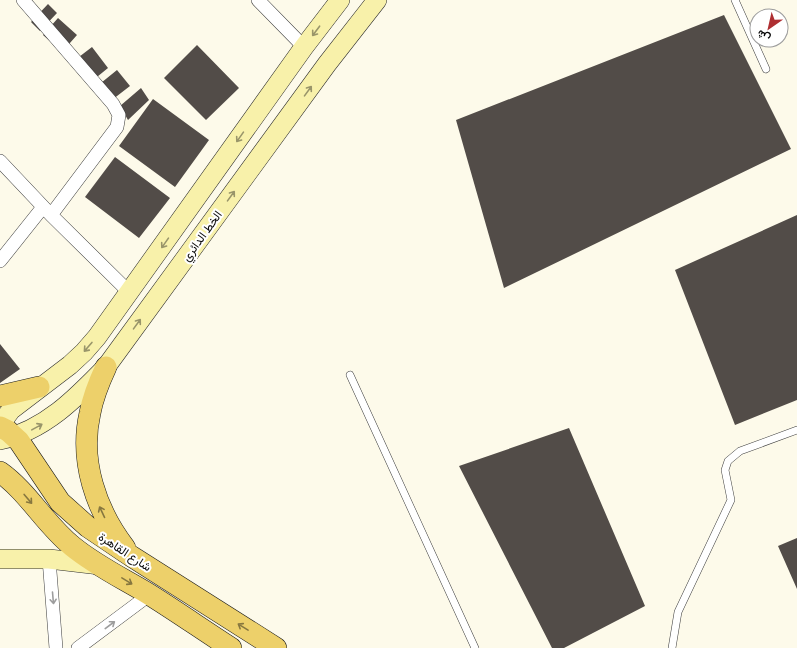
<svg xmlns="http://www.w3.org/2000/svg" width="797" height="648" font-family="'Times New Roman',Vazirmatn,serif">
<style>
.building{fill:#524c48}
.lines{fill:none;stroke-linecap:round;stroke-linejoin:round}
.lane-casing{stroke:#3d3d3d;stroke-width:8}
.street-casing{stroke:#3d3d3d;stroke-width:14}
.secondary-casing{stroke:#2c2c2c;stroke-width:20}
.primary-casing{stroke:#1b1b1b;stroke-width:22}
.lane{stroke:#fff;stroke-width:7}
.street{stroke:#fff;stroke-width:13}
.secondary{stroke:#f8f1aa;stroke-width:19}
.primary{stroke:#edd06a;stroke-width:21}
.oneway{stroke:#99956a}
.oneway2{stroke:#87773f}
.oneway3{stroke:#9d9d9d}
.labels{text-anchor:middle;stroke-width:4;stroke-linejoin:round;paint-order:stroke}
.street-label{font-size:12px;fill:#0a0a0a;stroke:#fff}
</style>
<rect width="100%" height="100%" fill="#fdfaea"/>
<path class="building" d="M48 4 57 13 40 31 31 22Z
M724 15 791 149 504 288 456 120Z
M58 18 77 35 62 52 43 35Z
M197 45 239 88 206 120 164 78Z
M92 47 108 68 92 81 75 60Z
M117 70 130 86 108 103 96 87Z
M141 88 149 100 128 120 120 106Z
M153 99 209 140 175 187 119 146Z
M115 157 170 198 139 238 85 197Z
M797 215V400L735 425 675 270Z
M0 344 20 369 0 383Z
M569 428 645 606 564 648H552L459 466Z
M797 538V589L778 546Z"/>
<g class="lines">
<defs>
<path id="lane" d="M735 0 766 69
M350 375 475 648
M672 648 678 612 731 500 725 470 728 461 740 451 797 430"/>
<path id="street" d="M23 0 113 104 119 115 117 127 51 215
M258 0 304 47
M0 161 51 215 129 292
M0 261 43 207
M49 559 56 648
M78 648 149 595"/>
<path id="secondary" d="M0 428 5 418 11 410 70 365 84 352 97 337 304 47 340 0
M0 440C44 431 76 398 106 367L327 64 377 0
M0 559H49L100 565"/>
<path id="primary" d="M106 367C99 382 93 396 90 413 79 461 96 510 125 548
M0 396 39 387
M0 427 8 431 19 441 60 502 88 527 131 556 276 648
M0 472C28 492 45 524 72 546 95 565 122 578 147 593 176 611 203 630 231 648"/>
</defs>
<use href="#lane" class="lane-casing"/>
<use href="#street" class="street-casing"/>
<use href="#secondary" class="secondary-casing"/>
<use href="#primary" class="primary-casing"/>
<use href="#lane" class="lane"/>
<use href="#street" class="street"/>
<use href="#secondary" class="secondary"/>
<use href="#primary" class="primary"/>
</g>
<defs><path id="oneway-shaft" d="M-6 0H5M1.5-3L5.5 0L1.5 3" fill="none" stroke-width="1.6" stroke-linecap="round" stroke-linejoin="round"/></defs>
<g class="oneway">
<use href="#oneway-shaft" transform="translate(316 31) rotate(127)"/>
<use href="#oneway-shaft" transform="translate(308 91) rotate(-54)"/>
<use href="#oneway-shaft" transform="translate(240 137) rotate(125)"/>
<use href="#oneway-shaft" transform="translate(231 196) rotate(-54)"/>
<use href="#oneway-shaft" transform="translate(165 243) rotate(125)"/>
<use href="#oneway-shaft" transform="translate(137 324) rotate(-54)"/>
<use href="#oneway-shaft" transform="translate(88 347) rotate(131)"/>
<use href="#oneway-shaft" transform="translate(37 427) rotate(-29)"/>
</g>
<g class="oneway2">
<use href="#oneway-shaft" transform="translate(28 499) rotate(50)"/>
<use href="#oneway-shaft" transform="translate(102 512) rotate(-115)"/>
<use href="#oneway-shaft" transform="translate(127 581) rotate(31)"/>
<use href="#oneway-shaft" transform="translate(243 627) rotate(-148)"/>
</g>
<g class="oneway3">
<use href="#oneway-shaft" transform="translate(53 598) rotate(85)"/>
<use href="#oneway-shaft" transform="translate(110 625) rotate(-37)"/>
</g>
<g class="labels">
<g class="street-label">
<text transform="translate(202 236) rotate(-54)" y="4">الخط الدائري</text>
<text transform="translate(125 552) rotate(33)" y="4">شارع القاهرة</text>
</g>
</g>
<g transform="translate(769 28) rotate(214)"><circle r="19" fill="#ffffff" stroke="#9d9d9d"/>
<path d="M0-3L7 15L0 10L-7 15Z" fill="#ae2f32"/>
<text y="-6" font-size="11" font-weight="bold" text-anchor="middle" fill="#0a0a0a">ش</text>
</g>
</svg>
